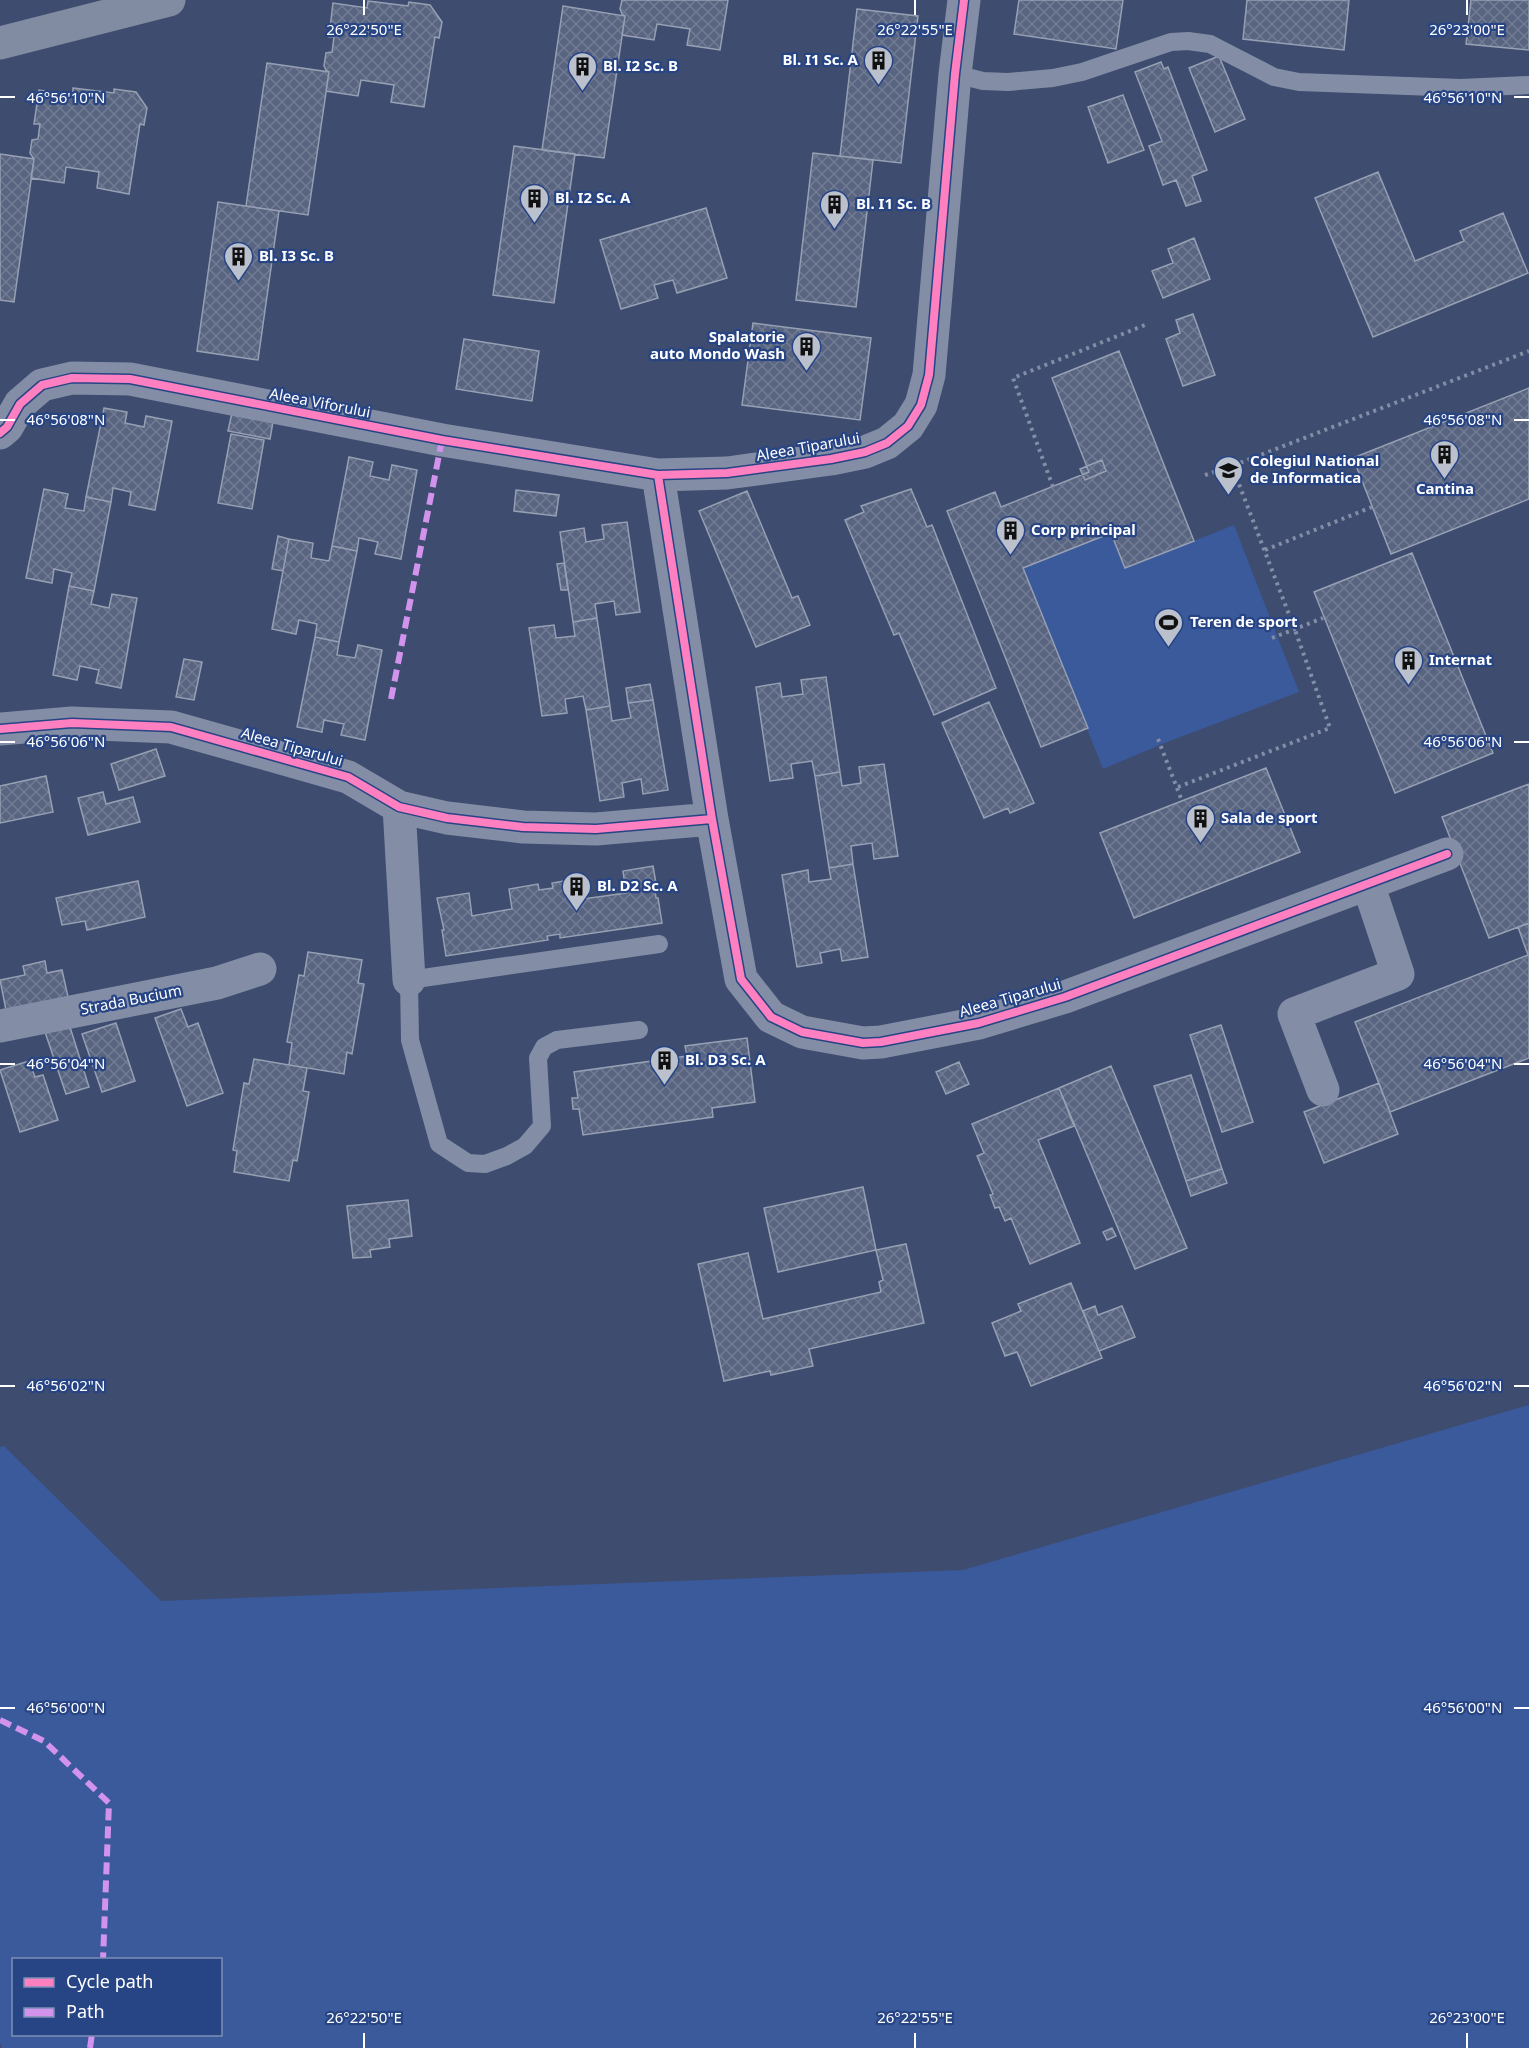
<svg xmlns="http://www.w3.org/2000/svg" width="1529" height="2048" font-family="'Noto Sans',sans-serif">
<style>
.green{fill:#3b5a9b;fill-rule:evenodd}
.building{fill:url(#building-cross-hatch);stroke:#97a0b3;stroke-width:1.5}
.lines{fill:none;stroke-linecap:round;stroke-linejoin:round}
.path{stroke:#838da5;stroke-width:4;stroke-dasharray:3 4.5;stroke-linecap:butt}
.service{stroke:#838da5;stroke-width:18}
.minor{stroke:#838da5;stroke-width:33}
.primary{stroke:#818ca3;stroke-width:33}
.quiet{stroke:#d193ec;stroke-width:6;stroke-dasharray:12 6;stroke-linecap:butt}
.cycleway-casing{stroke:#274485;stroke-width:11}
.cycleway{stroke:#ff80c0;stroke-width:8}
.ticks{fill:none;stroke:#fff;stroke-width:2}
.labels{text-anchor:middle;stroke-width:4.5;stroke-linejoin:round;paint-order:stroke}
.poi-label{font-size:15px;font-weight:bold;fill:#fff;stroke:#274485;text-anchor:start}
.street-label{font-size:15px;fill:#fff;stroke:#274485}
.ticks-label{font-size:15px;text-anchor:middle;fill:#fff;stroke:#274485;stroke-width:4.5;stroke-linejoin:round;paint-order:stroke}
</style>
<defs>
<pattern id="building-cross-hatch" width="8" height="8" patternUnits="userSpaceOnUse" patternTransform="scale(1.5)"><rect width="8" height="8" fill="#586480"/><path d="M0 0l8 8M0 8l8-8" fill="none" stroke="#717b93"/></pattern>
</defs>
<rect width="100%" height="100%" fill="#3d4c6f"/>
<path class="green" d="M1234 525 1299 692 1162 744 1103 769 1023 568 1111 533 1125 568Z
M1529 1405V2048H2L0 2043V1447L4 1446 161 1601 963 1570ZM14 1960H220V2034H14Z"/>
<path class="building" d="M622 0H728L720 50 687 45 690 29 657 24 654 40 622 35 625 16 622 14 620 9Z
M1019 0H1123L1116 49 1014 34Z
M1247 0H1349L1344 50 1243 39Z
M1471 0H1529V50L1466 44Z
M368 1 408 6 409 2 430 5 442 22 439 38 435 37 424 107 391 102 394 85 361 80 358 96 326 91 329 72 326 70 324 66 326 53 332 52 334 37H329L333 3 367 8Z
M563 6 625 16 604 158 542 150Z
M857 9 918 16 901 163 840 156Z
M1219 56 1245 119 1215 132 1189 68Z
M1161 62 1164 69 1168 67 1207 170 1192 176 1201 201 1186 206 1176 180 1163 185 1149 146 1162 141 1135 72Z
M267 63 329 72 308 215 246 206Z
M73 88 114 93V89L136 92 147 108 144 125 140 124 129 194 97 188 99 172 66 167 64 183 31 178 34 159 30 153 32 140 38 139 40 124H34L39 90 73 95Z
M1123 95 1144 150 1108 163 1088 107Z
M514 146 575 154 554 303 493 295Z
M813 153 873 160 856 307 796 300Z
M0 154 34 159 14 302 0 300Z
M1378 172 1415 261 1464 241 1460 231 1503 213 1528 273 1373 337 1315 198Z
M218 202 279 211 258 360 197 351Z
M706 208 727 278 677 293 673 280 654 285 658 298 621 309 600 240Z
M1194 238 1210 279 1163 298 1152 271 1173 263 1168 249Z
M1193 314 1215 375 1183 386 1166 339 1180 333 1176 320Z
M753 323 871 338 860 420 742 405Z
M464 339 539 351 532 401 456 389Z
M1119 351 1194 541 1125 568 1111 533 1023 568 1088 728 1041 747 947 511 995 492 1001 507 1089 472 1052 378Z
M1529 388V499L1391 554 1353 458Z
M104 408 127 412 125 423 144 427 146 416 172 421 155 510 129 505 131 492 113 488 111 502 86 497Z
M233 408 274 416 270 439 228 431Z
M231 434 264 440 252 509 218 503Z
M349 457 373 462 370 476 389 480 392 465 417 470 401 559 375 554 378 542 359 538 357 551 332 546Z
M1102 460 1106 471 1085 480 1080 469Z
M44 489 68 494 65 508 84 511 86 497 111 502 94 591 69 586 72 573 54 569 52 583 26 578Z
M911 489 927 527 932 525 996 688 934 715 899 633 894 635 845 520 864 512 861 506Z
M516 490 559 495 556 516 514 511Z
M747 491 792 598 798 596 810 625 756 647 699 511Z
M627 522 640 612 616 615 614 601 595 604 597 618 573 622 560 532 584 528 586 542 604 539 602 525Z
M278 536 289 539 283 571 272 569Z
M289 539 313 543 311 558 329 561 332 546 357 551 339 642 315 637 317 624 299 620 296 634 272 629Z
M1412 553 1493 753 1395 793 1314 592Z
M564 563 568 590H561L557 564Z
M69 586 94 591 91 604 109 608 112 594 137 598 121 688 96 683 99 670 80 666 77 680 53 675Z
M597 618 610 706 586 710 583 696 565 699 567 713 542 716 529 628 554 625 556 638 575 636 573 622Z
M315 637 339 642 337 655 355 658 358 645 382 650 365 740 341 735 344 724 324 720 322 732 297 727Z
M184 659 202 662 194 700 176 697Z
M826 677 840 772 815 776 812 761 791 764 793 778 770 781 756 687 780 683 782 697 803 694 801 680Z
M650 684 653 700 628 703 626 688Z
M653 700 668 790 643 794 641 779 622 783 624 797 600 801 586 710 610 706 612 721 631 718 628 703Z
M989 702 1034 803 1010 813 1008 808 984 818 942 723Z
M156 749 165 776 119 790 111 764Z
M884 764 898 856 874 859 872 843 851 846 853 864 829 868 815 776 840 772 842 786 861 783 859 767Z
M1266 768 1300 852 1134 918 1100 833Z
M46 776 53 812 0 823V786Z
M1529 784V923L1489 938 1442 817Z
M103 792 106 804 133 797 140 822 88 835 78 798Z
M853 864 868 957 842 961 840 949 820 953 822 963 797 967 782 875 808 870 809 882 831 879 829 868Z
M653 866 657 889 655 890 656 898H658L662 923 560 938V934L547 936 548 940 446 956 442 930H444L437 898 469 893 472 916 512 909 509 889 538 884 539 890 553 888 552 883 580 878 583 899 626 893 623 871Z
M138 881 145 917 87 930 85 921 62 925 56 898Z
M1529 923V1058L1390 1112 1355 1022 1528 955 1518 927Z
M308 952 362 960 358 983 364 984 352 1054 347 1052 344 1074 289 1065 292 1043 287 1042 299 975 304 976Z
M45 961 47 973 62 970 68 997 6 1010 0 980 25 975 23 966Z
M181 1009 188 1027 198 1023 223 1093 187 1106 155 1018Z
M116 1023 135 1081 102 1092 82 1034Z
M69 1024 89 1087 66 1094 45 1032Z
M1221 1025 1253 1122 1222 1132 1190 1035Z
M747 1038 755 1102 712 1108 713 1117 583 1135 579 1109H573L572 1098H578L574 1072 687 1056 685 1046Z
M254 1059 307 1068 303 1091 309 1092 297 1161 293 1160 289 1181 234 1172 237 1151 233 1150 244 1083 249 1084Z
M29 1061 35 1077 43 1075 58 1120 20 1132 0 1070Z
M959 1062 969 1084 946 1094 936 1072Z
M1111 1066 1187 1248 1135 1269 1059 1088Z
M1191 1075 1222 1169 1186 1181 1154 1086Z
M1379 1083 1398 1134 1324 1163 1304 1112Z
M1059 1088 1074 1126 1038 1140 1080 1243 1030 1264 1011 1218 1005 1221 999 1207 995 1208 990 1195 993 1194 977 1156 984 1153 972 1124Z
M1222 1169 1227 1183 1191 1196 1186 1181Z
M863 1187 876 1250 778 1272 764 1208Z
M408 1200 412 1236 389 1239 390 1247 370 1250 371 1257 353 1258 347 1206Z
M1112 1228 1116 1236 1107 1240 1103 1232Z
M906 1244 924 1323 809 1349 813 1366 771 1375 770 1371 724 1381 698 1264 748 1253 763 1319 881 1292 879 1282 883 1280 876 1250Z
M1071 1283 1102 1358 1031 1386 1017 1352 1005 1356 992 1323 1021 1311 1018 1304Z
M1095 1306 1098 1315 1122 1306 1135 1337 1099 1351 1083 1311Z"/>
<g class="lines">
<path class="path" d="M1205 475 1232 466 1529 351
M1053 487 1013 378 1145 325
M1265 550 1372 507
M1272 638 1323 618
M1158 739 1182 801
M1178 787 1330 728 1295 630 1232 466"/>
<path class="service" d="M955 74 983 81 1008 82 1053 78 1082 72 1171 42 1188 41 1210 44 1274 77 1299 82 1461 88 1529 85
M639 1030 557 1040 544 1047 538 1058 542 1126 525 1146 507 1156 485 1164 468 1163 439 1144 410 1040 409 980 659 944"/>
<path class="minor" d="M0 433 7 427 20 404 42 385 72 378 130 379 442 440 658 475 727 473 831 459 865 452 887 443 908 426 921 405 929 375 955 74 964 0
M658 475 712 819 741 979 771 1017 802 1032 863 1043 881 1042 979 1023 1065 997 1447 854
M0 729 72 723 171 727 348 777 399 807 447 818 523 827 596 829 712 819
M399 807 409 980
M0 1026 217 983 260 969
M1323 1090 1294 1014 1398 974 1368 884"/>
<path class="primary" d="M0 43 169 0"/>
<path class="quiet" d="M391 699 442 440
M0 1720 44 1741 109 1803 103 1960
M90 2048 92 2034"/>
<defs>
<path id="cycleway" d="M0 433 7 427 20 404 42 385 72 378 130 379 442 440 658 475 727 473 831 459 865 452 887 443 908 426 921 405 929 375 955 74 964 0
M658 475 712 819 741 979 771 1017 802 1032 863 1043 881 1042 979 1023 1065 997 1447 854
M0 729 72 723 171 727 348 777 399 807 447 818 523 827 596 829 712 819"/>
</defs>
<use href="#cycleway" class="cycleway-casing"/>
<use href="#cycleway" class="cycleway"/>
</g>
<path class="ticks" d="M364 0V15M915 0V15M1467 0V15M0 97H15M1514 97H1529M0 420H15M1514 420H1529M0 742H15M1514 742H1529M0 1064H15M1514 1064H1529M0 1386H15M1514 1386H1529M0 1708H15M1514 1708H1529M364 2033V2048M915 2033V2048M1467 2033V2048"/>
<defs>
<symbol id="building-pin" viewBox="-11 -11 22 30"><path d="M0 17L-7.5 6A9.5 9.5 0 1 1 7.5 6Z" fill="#bbc0cd" stroke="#274485"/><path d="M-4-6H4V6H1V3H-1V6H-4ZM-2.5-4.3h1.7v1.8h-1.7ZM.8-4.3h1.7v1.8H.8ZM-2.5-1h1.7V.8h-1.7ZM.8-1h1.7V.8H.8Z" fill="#111"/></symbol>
<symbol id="university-pin" viewBox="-11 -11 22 30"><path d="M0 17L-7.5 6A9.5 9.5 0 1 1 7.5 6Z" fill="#bbc0cd" stroke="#274485"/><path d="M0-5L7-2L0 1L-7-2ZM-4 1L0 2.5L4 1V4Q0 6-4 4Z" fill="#111"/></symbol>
<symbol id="stadium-pin" viewBox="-11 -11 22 30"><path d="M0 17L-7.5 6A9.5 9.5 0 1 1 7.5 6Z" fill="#bbc0cd" stroke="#274485"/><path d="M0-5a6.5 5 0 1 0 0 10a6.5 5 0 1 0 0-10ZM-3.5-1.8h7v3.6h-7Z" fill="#111"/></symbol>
</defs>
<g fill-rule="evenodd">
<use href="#building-pin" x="862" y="44" width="33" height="45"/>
<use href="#building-pin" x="566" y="50" width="33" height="45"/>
<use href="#building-pin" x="518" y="182" width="33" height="45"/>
<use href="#building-pin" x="818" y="188" width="33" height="45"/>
<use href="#building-pin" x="222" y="240" width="33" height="45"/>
<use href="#building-pin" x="790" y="330" width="33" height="45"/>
<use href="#building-pin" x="1428" y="438" width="33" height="45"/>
<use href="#university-pin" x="1212" y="454" width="33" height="45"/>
<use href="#building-pin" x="994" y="514" width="33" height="45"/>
<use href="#stadium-pin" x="1152" y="606" width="33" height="45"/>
<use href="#building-pin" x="1392" y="644" width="33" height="45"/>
<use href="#building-pin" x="1184" y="802" width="33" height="45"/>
<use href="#building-pin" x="560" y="870" width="33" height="45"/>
<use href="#building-pin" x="648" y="1044" width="33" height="45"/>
</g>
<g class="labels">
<g class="poi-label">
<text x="858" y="65" text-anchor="end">Bl. I1 Sc. A</text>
<text x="603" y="71">Bl. I2 Sc. B</text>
<text x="555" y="203">Bl. I2 Sc. A</text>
<text x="856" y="209">Bl. I1 Sc. B</text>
<text x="259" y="261">Bl. I3 Sc. B</text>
<text x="785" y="342" text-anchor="end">Spalatorie<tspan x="785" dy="17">auto Mondo Wash</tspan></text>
<text x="1250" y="466">Colegiul National<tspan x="1250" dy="17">de Informatica</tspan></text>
<text x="1445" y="494" text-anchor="middle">Cantina</text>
<text x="1031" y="535">Corp principal</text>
<text x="1190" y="627">Teren de sport</text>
<text x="1429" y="665">Internat</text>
<text x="1221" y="823">Sala de sport</text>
<text x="597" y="891">Bl. D2 Sc. A</text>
<text x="685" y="1065">Bl. D3 Sc. A</text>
</g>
<g class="street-label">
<text transform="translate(320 403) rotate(11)" y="5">Aleea Viforului</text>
<text transform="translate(808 447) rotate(-10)" y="5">Aleea Tiparului</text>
<text transform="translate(292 747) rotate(16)" y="5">Aleea Tiparului</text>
<text transform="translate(1010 998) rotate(-16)" y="5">Aleea Tiparului</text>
<text transform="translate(131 1000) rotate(-11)" y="5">Strada Bucium</text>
</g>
</g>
<g class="ticks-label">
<text x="364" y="35">26°22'50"E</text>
<text x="915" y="35">26°22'55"E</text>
<text x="1467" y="35">26°23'00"E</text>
<text x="66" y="103">46°56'10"N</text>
<text x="1463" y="103">46°56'10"N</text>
<text x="66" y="425">46°56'08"N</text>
<text x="1463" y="425">46°56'08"N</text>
<text x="66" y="747">46°56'06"N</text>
<text x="1463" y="747">46°56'06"N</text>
<text x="66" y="1069">46°56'04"N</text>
<text x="1463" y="1069">46°56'04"N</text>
<text x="66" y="1391">46°56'02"N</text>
<text x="1463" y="1391">46°56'02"N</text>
<text x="66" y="1713">46°56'00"N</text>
<text x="1463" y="1713">46°56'00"N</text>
<text x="364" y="2023">26°22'50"E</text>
<text x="915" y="2023">26°22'55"E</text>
<text x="1467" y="2023">26°23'00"E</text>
</g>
<rect x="12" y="1958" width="210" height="78" fill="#274485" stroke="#7d8fb6" stroke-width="1.5"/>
<rect x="24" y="1978" width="30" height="9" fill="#ff80c0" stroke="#7d8fb6" stroke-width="1.5"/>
<text x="66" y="1988" font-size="18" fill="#ffffff">Cycle path</text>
<rect x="24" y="2008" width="30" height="9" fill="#d193ec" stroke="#7d8fb6" stroke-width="1.5"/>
<text x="66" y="2018" font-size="18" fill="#ffffff">Path</text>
</svg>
